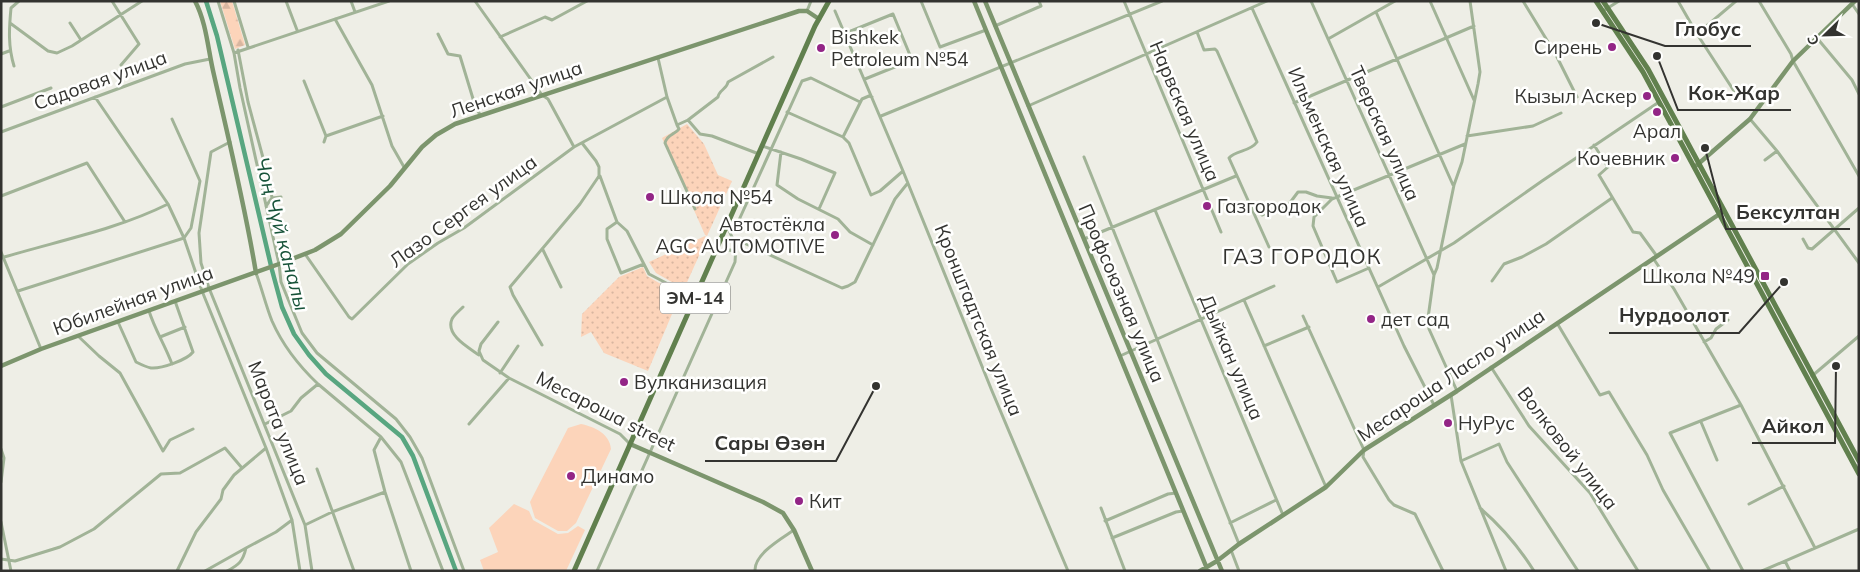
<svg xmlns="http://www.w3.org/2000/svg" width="1860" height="572" font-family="Mulish,sans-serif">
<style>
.grass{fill:url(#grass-dots)}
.forest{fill:url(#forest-firs)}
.park{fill:#fcd4ba}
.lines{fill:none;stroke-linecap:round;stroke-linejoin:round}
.canal{stroke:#58a680;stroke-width:4.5}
.street{stroke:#a1b397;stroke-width:3}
.secondary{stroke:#7c956d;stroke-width:4.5}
.primary{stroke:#61804e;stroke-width:5}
.poi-dot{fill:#932586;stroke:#fffffe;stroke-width:2}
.labels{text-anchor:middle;stroke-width:5;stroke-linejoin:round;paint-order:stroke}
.shield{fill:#fffffe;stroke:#70706e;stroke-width:1}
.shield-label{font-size:18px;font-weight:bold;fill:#333330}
.poi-label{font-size:19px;fill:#333330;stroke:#fffffe;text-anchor:start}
.street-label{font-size:19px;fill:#333330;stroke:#fffffe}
.water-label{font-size:20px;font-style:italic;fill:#175339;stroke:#fffffe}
.quarter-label{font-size:21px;letter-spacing:1px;fill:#333330;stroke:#fffffe}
.leader{fill:none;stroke:#333330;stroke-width:2}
.callout-dot{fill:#333330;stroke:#fffffe;stroke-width:2}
.callout-label{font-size:20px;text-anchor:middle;font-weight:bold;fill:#333330;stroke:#fffffe;stroke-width:5;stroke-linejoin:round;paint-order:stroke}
</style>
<defs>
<pattern id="grass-dots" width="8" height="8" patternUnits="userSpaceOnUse" patternTransform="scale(1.25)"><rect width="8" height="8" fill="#fcd4ba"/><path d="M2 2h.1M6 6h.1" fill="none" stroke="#d8b6a0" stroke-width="1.8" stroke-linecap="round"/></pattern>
<pattern id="forest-firs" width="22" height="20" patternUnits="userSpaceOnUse" patternTransform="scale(1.25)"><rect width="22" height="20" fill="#fcd4ba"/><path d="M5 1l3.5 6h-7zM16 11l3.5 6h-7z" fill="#d8b6a0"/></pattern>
</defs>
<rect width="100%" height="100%" fill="#eeeee6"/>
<path class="grass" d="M687 124 704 144 718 175 732 181 707 236 705 235 662 138Z
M705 236 707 238 684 289 656 273 649 262Z
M643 267 647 276 680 295 648 371 604 353 591 332 581 337 582 314 619 277Z"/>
<path class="forest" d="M220 1H232L245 45 235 49Z"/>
<path class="park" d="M581 424C595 427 610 434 611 449L576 523 567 531H558L535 518 530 502 568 428Z
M514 504 529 511 533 520 558 534 568 533 578 526 585 530 566 571H484L480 560 498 552 489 528Z"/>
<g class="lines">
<path class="canal" d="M206 1 217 36 272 270 282 307 294 334 309 355 326 374 402 437 413 456 456 571"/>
<path class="street" d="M112 1 139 44 121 65
M218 1 234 53 240 88 279 264 281 282 302 333 317 353 396 419 410 437 422 458 464 571
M234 1 248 47
M286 1 297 30
M351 1 355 12
M475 1 542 95 548 99 574 147
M921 1 940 47 986 30
M1124 1 1221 232
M1311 1 1434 275
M1430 1 1474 100
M1523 1 1556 55 1577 97
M1678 1 1697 34 1734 91
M1759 1 1791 54 1793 61 1859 176
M1852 4 1859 14
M1252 8 1404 346 1434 405
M807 11 811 1
M835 11 903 171 992 391 1068 571
M1603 11 1619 1
M1376 12 1453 185
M335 19 372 85 392 146 404 167
M10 23 48 51 57 53 72 46 142 1
M70 23 81 40
M995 26 1041 6 1039 1
M1197 32 1204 50 1215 49 1217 51 1257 142C1250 152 1236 150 1229 158L1269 247
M846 33 893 14 912 60 865 79
M438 34 448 54 460 56 474 102 480 115
M1697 34 1736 1
M500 37 545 17 552 20 587 1
M1817 38 1852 80 1859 94
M1328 39 1395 1
M238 50 248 102 269 180 272 198
M234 53 389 1
M1 54 9 51
M658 58 667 97 677 125 688 120 718 97C719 90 727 89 728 82L773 57
M14 66C8 46 9 29 11 8L19 1
M304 81 326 136 324 142
M95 97 168 204 184 238 202 291 266 448 292 520 300 571
M1294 103 1474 26
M1028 106 1267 1
M1 107 51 88
M787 112 843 137 849 143 871 195 880 191 903 171
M881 116 1162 1
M1750 119 1777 151 1859 263
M688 120 700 134 712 136 759 154
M677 125 679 129C675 135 667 134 665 143L695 209
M1 132 185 64 210 59
M326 136 383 116
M1467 136 1533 126 1561 113
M843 137 862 99 869 96 872 97
M230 142 211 152 199 233 201 263 209 288 305 525 312 571
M1594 145 1608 167 1599 175 1633 232 1640 233 1656 255
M762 146 801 159 835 173 819 209
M781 152 777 185 798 199 838 219 850 232 873 245
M1084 157 1239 544
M1765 160 1777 151
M600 176 617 222 627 231 649 274 695 298
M1 196 87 163 125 222
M266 206 272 198 281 197
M1155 210 1283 515
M1254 210 1262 215 1289 204 1298 192H1306L1317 196 1332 198
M739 220 802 81 811 78 860 102
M617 222 607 229V239L621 273 644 264
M733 238 842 288 848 286 855 282 895 199 907 184
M1084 239 1236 176
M1803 239 1808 248 1812 249 1859 208
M543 250 561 287
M716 251 730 250 736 252
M1 252 41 349
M305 254 349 317 352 319 408 264 438 243 464 228 574 147 667 97
M1 258C57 241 116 230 168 204
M1653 258 1674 289 1741 405 1815 548
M1369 268 1337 282 1313 226 1314 217 1332 199 1465 144
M256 273C262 289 266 306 272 321 283 346 299 366 318 384
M1492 281 1504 264 1522 257 1546 244 1612 198
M1378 287 1454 243 1542 181 1659 102
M18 291 184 238 191 228 200 181 172 119
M1244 300 1326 487
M463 307C459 311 454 315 452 319 445 335 469 348 479 355
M149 311C155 330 165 345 172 364
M1303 316 1364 450 1363 457 1389 500 1394 505 1415 514 1443 571
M118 322 136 362C140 364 146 367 151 368 161 369 187 360 193 352L175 301
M498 322 481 344 479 351 483 360 509 378 620 434 630 444
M1557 323 1600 395 1609 392 1647 455 1663 490 1710 571
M78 336 99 356 120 373 163 451 170 440 193 429
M160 337 185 327
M1704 342 1711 338 1716 329 1728 320
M542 345 513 295 510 287 580 204 599 176V167L596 161 582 143
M1264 346 1309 327
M1120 356 1274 286
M1491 367 1529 426 1590 493 1638 571
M500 373 518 346
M1812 376 1859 336
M1457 391 1429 329 1428 318 1434 275 1437 268 1454 185 1462 162 1478 84 1480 72 1470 1
M1451 395 1461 461 1506 571
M1741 405 1670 433 1743 571
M1701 422 1717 460
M265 424 291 411 301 398 318 384 381 437 401 462 443 571
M469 424 509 378
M381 437 374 450 385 492 411 571
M1 449 4 458 1 482
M1461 461 1499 444 1507 462 1578 571
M317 469 354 571
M1749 504 1784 486
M1101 508 1125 571
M1480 508C1501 526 1519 547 1534 571
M1105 521 1168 494 1176 493
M1 522 11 571
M1230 523 1276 500
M305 525 332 512 385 492
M1112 538 1176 512 1183 511
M1231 550 1239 571
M1 559 15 561 60 547 94 529 161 474 180 473 225 448 242 468
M1785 561 1790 571
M177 571 196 532 221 499 223 490 234 475 266 448
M205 571 246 548
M227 571C239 565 243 561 246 548L276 532 292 520
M597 571 735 262 736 246 727 226
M755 571C754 554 781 539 794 530
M1762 571 1859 529"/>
<path class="secondary" d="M195 1C207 24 208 51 214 75 229 141 245 206 256 273
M974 1 1208 571
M985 1 1222 571
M1697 165 1750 119 1793 61 1855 1
M1 366 41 349 279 264 315 250 341 234 390 186 422 147 436 135 455 124 799 11H807L819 19
M630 444 763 502 783 513 794 530 812 571
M1200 571 1217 561 1239 544 1326 487 1364 450 1457 391 1724 211"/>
<path class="primary" d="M1596 1 1643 72 1859 474
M1603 1 1648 69 1859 461
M574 571 815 26 829 1"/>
</g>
<g class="poi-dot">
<circle cx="1612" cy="47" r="5"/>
<circle cx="821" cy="48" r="5"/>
<circle cx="1647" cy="96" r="5"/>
<circle cx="1657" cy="112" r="5"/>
<circle cx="1675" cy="158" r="5"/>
<circle cx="650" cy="197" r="5"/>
<circle cx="1207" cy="206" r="5"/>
<circle cx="835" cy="235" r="5"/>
<rect x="1760" y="271" width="10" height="10" rx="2.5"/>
<circle cx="1371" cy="319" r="5"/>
<circle cx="624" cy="382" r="5"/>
<circle cx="1448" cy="423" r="5"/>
<circle cx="571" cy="476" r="5"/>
<circle cx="799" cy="501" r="5"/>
</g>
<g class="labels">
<rect class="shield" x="660" y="282.5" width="70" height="31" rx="4"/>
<g class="shield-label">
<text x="695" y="304">ЭМ-14</text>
</g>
<g class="poi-label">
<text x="831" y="44">Bishkek<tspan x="831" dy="22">Petroleum №54</tspan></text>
<text x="1602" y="54" text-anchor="end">Сирень</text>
<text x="1637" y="103" text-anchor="end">Кызыл Аскер</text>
<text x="1657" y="138" text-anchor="middle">Арал</text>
<text x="1665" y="165" text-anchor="end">Кочевник</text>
<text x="660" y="204">Школа №54</text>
<text x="1217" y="213">Газгородок</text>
<text x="825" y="231" text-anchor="end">Автостёкла<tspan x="825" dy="22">AGC AUTOMOTIVE</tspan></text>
<text x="1755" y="283" text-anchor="end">Школа №49</text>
<text x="1381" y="326">дет сад</text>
<text x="634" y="389">Вулканизация</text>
<text x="1458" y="430">НуРус</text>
<text x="581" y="483">Динамо</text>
<text x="809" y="508">Кит</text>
</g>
<g class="street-label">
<text transform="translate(100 80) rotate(-20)" y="7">Садовая улица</text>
<text transform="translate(516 89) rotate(-19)" y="7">Ленская улица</text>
<text transform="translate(1185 111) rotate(67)" y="7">Нарвская улица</text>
<text transform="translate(1385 133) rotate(66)" y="7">Тверская улица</text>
<text transform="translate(1329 147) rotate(66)" y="7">Ильменская улица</text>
<text transform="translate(463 211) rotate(-36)" y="7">Лазо Сергея улица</text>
<text transform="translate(1122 293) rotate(67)" y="7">Профсоюзная улица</text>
<text transform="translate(133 300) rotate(-20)" y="7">Юбилейная улица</text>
<text transform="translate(979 320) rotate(68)" y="7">Кронштадтская улица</text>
<text transform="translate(1232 357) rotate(67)" y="7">Дыйкан улица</text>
<text transform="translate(1451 375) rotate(-34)" y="7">Месароша Ласло улица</text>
<text transform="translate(606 411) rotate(27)" y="7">Месароша street</text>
<text transform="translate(279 423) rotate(68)" y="7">Марата улица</text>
<text transform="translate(1568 448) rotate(52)" y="7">Волковой улица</text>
</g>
<g class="water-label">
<text transform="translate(282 234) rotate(75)" y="7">Чоң Чүй каналы</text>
</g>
<g class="quarter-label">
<text x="1302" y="264">ГАЗ ГОРОДОК</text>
</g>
</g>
<path class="leader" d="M1596 23L1665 46H1751M1657 56L1678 110H1791M1705 148L1726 229H1850M1784 282L1739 333H1609M1836 366L1835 443H1752M876 386L836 461H705"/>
<g class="callout-dot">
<circle cx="1596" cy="23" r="5"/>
<circle cx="1657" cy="56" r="5"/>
<circle cx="1705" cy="148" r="5"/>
<circle cx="1784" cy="282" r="5"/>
<circle cx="1836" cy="366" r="5"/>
<circle cx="876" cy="386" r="5"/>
</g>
<g class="callout-label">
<text x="1708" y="36">Глобус</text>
<text x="1734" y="100">Кок-Жар</text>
<text x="1788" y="219">Бексултан</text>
<text x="1674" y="322">Нурдоолот</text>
<text x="1793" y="433">Айкол</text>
<text x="770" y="450">Сары Өзөн</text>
</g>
<rect width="1860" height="572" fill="none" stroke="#333330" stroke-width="5"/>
<g transform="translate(1825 35) rotate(247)" stroke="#fffffe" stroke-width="4" paint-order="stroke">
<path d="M0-4L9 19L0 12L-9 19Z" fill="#333330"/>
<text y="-8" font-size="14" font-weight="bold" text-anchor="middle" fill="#333330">С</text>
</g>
</svg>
